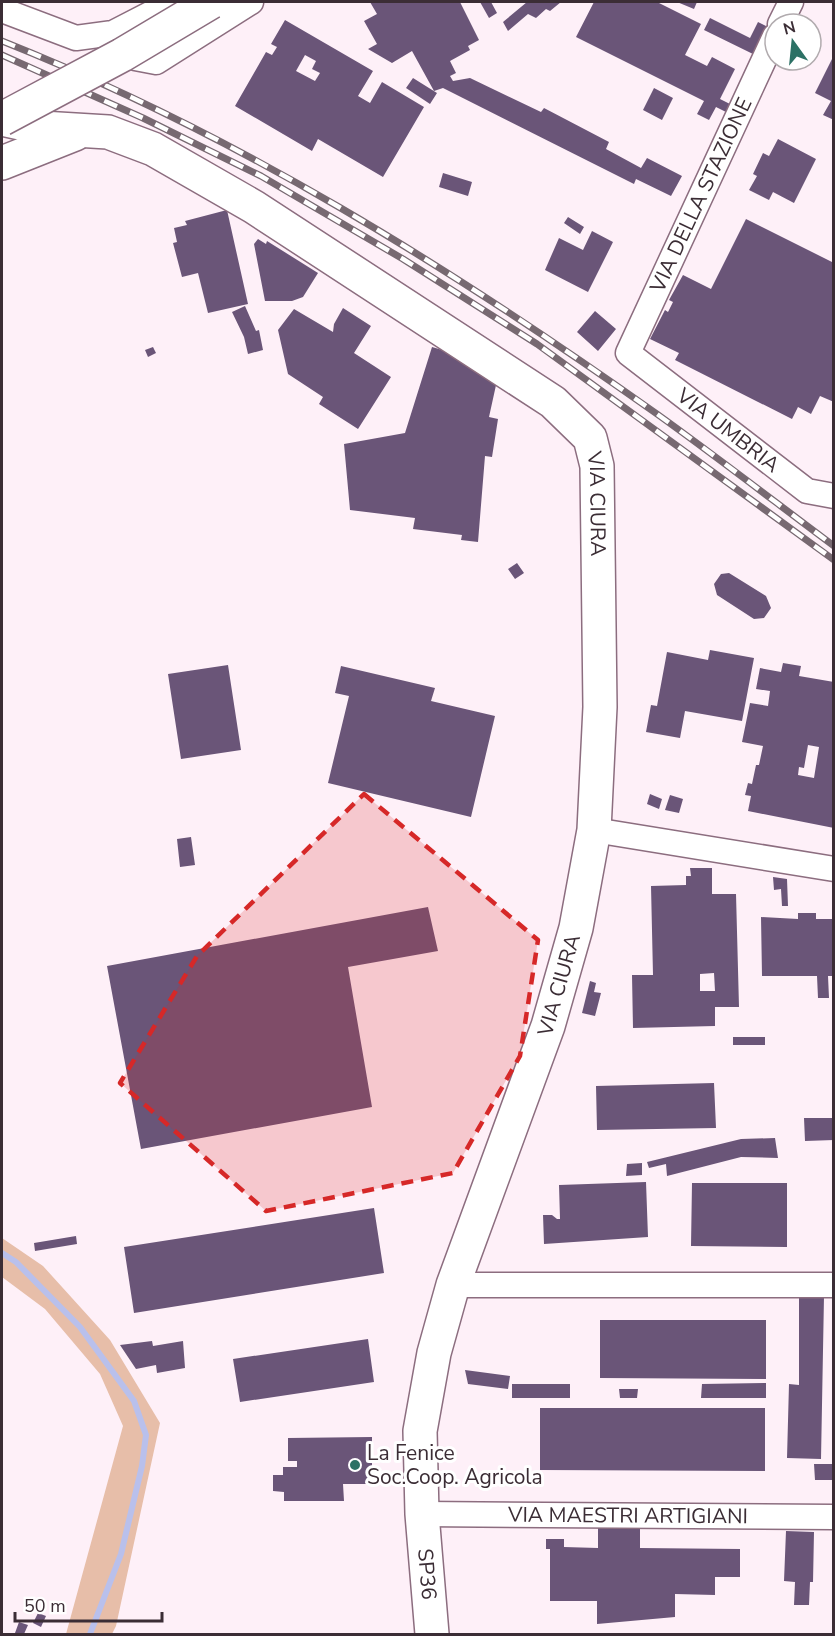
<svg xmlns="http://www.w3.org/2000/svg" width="835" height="1636" font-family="'Nunito Sans',sans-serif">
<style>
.green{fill:#e7bea9}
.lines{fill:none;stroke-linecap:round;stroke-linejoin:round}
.stream{stroke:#b9c0ec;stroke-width:6}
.building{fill:#6a5578;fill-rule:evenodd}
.street-casing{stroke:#8c6d7f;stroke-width:27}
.secondary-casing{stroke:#8c6d7f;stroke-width:36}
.street{stroke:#fff;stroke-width:24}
.secondary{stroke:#fff;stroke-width:33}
.rail-casing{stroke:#776971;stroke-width:7}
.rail{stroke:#fff;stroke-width:4.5;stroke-dasharray:14;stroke-linecap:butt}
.secondary-bridge-casing{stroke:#8c6d7f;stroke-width:36;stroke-linecap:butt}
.secondary-bridge{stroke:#fff;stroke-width:33}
.marked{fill:#d62828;fill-opacity:0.2;stroke:#d62828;stroke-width:4.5;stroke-dasharray:12 8;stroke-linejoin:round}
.poi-dot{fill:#2c7165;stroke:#fff;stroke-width:2}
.labels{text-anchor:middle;stroke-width:6;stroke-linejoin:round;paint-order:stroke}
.street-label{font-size:21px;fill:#3b2d35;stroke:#fff}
.poi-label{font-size:21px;fill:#3b2d35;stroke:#fff;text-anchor:start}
</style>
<rect width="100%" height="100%" fill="#fef0f8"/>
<path class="green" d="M2 1238 43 1266 110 1340 160 1423 116 1626 112 1634H66L123 1426 100 1374 45 1309 2 1277Z"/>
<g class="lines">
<path class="stream" d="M2 1253 16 1262 80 1327 134 1401 146 1435 142 1466 121 1554 90 1634"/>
</g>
<path class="building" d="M370 2H460L479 40 468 46 470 50 450 61 456 73 450 76 453 81 470 78 541 112 544 108 609 142 606 149 641 168 647 158 682 176 671 196 636 179 634 184 443 88 434 91 412 51 392 63 368 49 377 44 364 21 377 14Z
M480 2H491L497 13 489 18Z
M527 2H561L550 11 546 9 536 18 528 14 508 31 503 22Z
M594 2H657L701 24 685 55 707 66 712 57 735 69 720 99 730 104 726 112 716 107 709 120 697 114 704 101 576 37Z
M677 2H697L694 9Z
M710 18 750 38 758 22 768 27 755 55 704 30Z
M285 20 373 71 358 96 370 103 382 82 424 107 383 177 318 139 312 151 235 106 266 52 272 55 277 47 271 44ZM305 55 316 61 312 69 320 73 315 81 296 71Z
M834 55V120L823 115 831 101 815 93Z
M413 78 437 93 430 104 406 88Z
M654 88 673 98 662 120 643 110Z
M778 139 816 159 794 203 773 192 769 200 749 190 757 176 753 174 763 153 769 156Z
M443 173 472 182 468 196 439 187Z
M227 210 248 304 208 313 198 273 182 277 173 243 177 242 174 228 187 225 185 221Z
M568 217 584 227 580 234 564 223Z
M746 219 834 263V402L820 396 811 414 798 407 792 419 675 360 679 353 650 339 665 310 668 312 673 302 669 300 683 275 711 289Z
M592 231 613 242 588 292 545 270 559 238 583 250Z
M258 239 266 244 267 241 318 273 303 297 292 301H265L254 244Z
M245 306 256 331 259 330 263 350 248 354 244 337 232 312Z
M343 308 371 326 354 353 391 377 358 429 319 404 323 397 288 374 278 330 294 309 333 332 334 324Z
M595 311 616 329 598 351 577 332Z
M153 347 156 353 148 357 145 350Z
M432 347 470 358 498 376 489 417 498 419 492 457 485 456 478 542 461 540 462 535 413 529 415 518 350 510 344 444 405 433Z
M517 563 524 573 515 579 508 569Z
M729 573 766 596 771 608 764 618 754 619 717 595 714 584 721 574Z
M710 650 754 658 742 721 685 711 680 738 646 732 651 705 657 706 667 652 708 660Z
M783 663 801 666 799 676 834 682V828L748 811 751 796 745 795 748 783 752 784 756 765H759L763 746 742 742 750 703 768 706 770 691 756 689 760 668 781 672ZM808 745 819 747 814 778 798 775 799 767 804 768Z
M228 665 241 750 181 759 168 674Z
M341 666 435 688 431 701 495 716 471 817 328 783 349 696 335 693Z
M650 794 662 799 659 809 647 804Z
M670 795 683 799 679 813 665 810Z
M191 837 195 865 180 867 177 839Z
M690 868H712V894H736L739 1007H715V1026L633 1028 632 975H653L651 886 686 885V876H691ZM714 973 715 991H700V974Z
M773 877 787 879 788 906H782L781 889 774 890Z
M428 907 438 951 348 967 372 1107 141 1149 107 966Z
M798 913H816V919H834V976H828L829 998H818L817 976H762L761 917 798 919Z
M590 981 596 983 594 992 601 993 595 1016 582 1013Z
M733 1037H765V1045H733Z
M714 1083 716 1128 597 1130 596 1086Z
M804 1118H834V1140L805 1141Z
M775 1138 778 1158 741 1157 667 1176 666 1164 649 1168 647 1162 741 1139Z
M642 1163V1175L626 1176 627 1164Z
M646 1182 648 1237 544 1244 543 1215H552L557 1219H560L559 1185Z
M692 1183H787V1247L691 1246Z
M374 1208 384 1273 134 1313 124 1247Z
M76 1236 77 1244 35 1251 34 1243Z
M799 1296H824L821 1459 787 1458 789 1384 799 1385Z
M600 1320H766V1379L600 1378Z
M368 1339 374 1382 240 1402 233 1359Z
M152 1341 153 1346 183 1341 185 1368 157 1373 156 1365 136 1369 120 1345Z
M465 1370 510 1376 508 1389 468 1384Z
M766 1383V1398H701L702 1384Z
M512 1384H570V1398H512Z
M619 1389H638L637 1398H620Z
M540 1408H765V1471L540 1470Z
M372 1437V1484H343L344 1501H284V1492L273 1491V1475H283V1467H297V1461H288V1438Z
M814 1464H834V1480H815Z
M598 1523H640V1548L740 1549V1577H715V1595L675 1594V1617L597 1624V1601H550V1549H546V1539H564V1547L598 1548Z
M786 1531 814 1532 813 1582H810L809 1605H794L795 1582 784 1581Z
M38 1613 46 1616 41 1627 33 1623Z
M19 1622 28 1625 24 1634 15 1633Z"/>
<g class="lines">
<defs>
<g id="street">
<path d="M2 10 76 38 113 33 173 2"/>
<path d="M780 24 791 2"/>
<path id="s1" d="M775 36 628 353 807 491 834 496"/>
<path d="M120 41 135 58 156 62 251 2"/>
<path d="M594 830 834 869"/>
<path d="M453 1285H834"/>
<path id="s2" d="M422 1514 834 1517"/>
</g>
<g id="secondary">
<path id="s3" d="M2 119 42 128 108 132 153 149 254 207 553 402 590 438 597 466 600 707 594 830 576 928 548 1026 453 1285 434 1353 420 1431 422 1514 432 1634"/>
<path d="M2 163 75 134"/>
</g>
</defs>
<use href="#street" class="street-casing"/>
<use href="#secondary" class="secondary-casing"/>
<use href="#street" class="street"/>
<use href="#secondary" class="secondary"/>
<defs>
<path id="rail" d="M2 41C236 134 451 268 657 414 717 457 775 502 834 546
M2 55 143 118 261 176 403 259 537 344 834 560"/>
</defs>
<use href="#rail" class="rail-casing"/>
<use href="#rail" class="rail"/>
<defs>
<path id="secondary-bridge" d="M2 119 122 55 211 2"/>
</defs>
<use href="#secondary-bridge" class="secondary-bridge-casing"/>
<use href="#secondary-bridge" class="secondary-bridge"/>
</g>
<path class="marked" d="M364 794 538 940 520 1056 453 1173 266 1211 120 1083 197 956Z"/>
<circle class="poi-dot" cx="355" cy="1465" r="6"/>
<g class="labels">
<g class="street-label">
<text transform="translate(701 195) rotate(-65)" y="7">VIA DELLA STAZIONE</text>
<text dy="7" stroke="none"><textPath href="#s1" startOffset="476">VIA UMBRIA</textPath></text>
<text dy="7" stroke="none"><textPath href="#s3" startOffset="747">VIA CIURA</textPath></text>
<text transform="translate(559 985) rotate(-74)" y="7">VIA CIURA</text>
<text dy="7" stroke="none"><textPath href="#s2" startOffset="206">VIA MAESTRI ARTIGIANI</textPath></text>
<text dy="7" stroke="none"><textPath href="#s3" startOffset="1844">SP36</textPath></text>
</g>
<g class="poi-label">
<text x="367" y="1460">La Fenice<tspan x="367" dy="24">Soc.Coop. Agricola</tspan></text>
</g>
</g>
<rect width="835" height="1636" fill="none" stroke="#3b2d35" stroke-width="6"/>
<g transform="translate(793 42) rotate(345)"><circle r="28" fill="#ffffff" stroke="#b1abae" stroke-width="1.5"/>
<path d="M0-4.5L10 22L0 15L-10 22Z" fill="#2c7165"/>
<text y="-9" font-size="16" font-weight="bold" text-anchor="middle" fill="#3b2d35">N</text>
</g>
<path d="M15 1612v9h147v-9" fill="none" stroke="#3b2d35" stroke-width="3"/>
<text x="24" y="1612" font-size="18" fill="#3b2d35" stroke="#ffffff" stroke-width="4.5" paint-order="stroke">50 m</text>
</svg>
